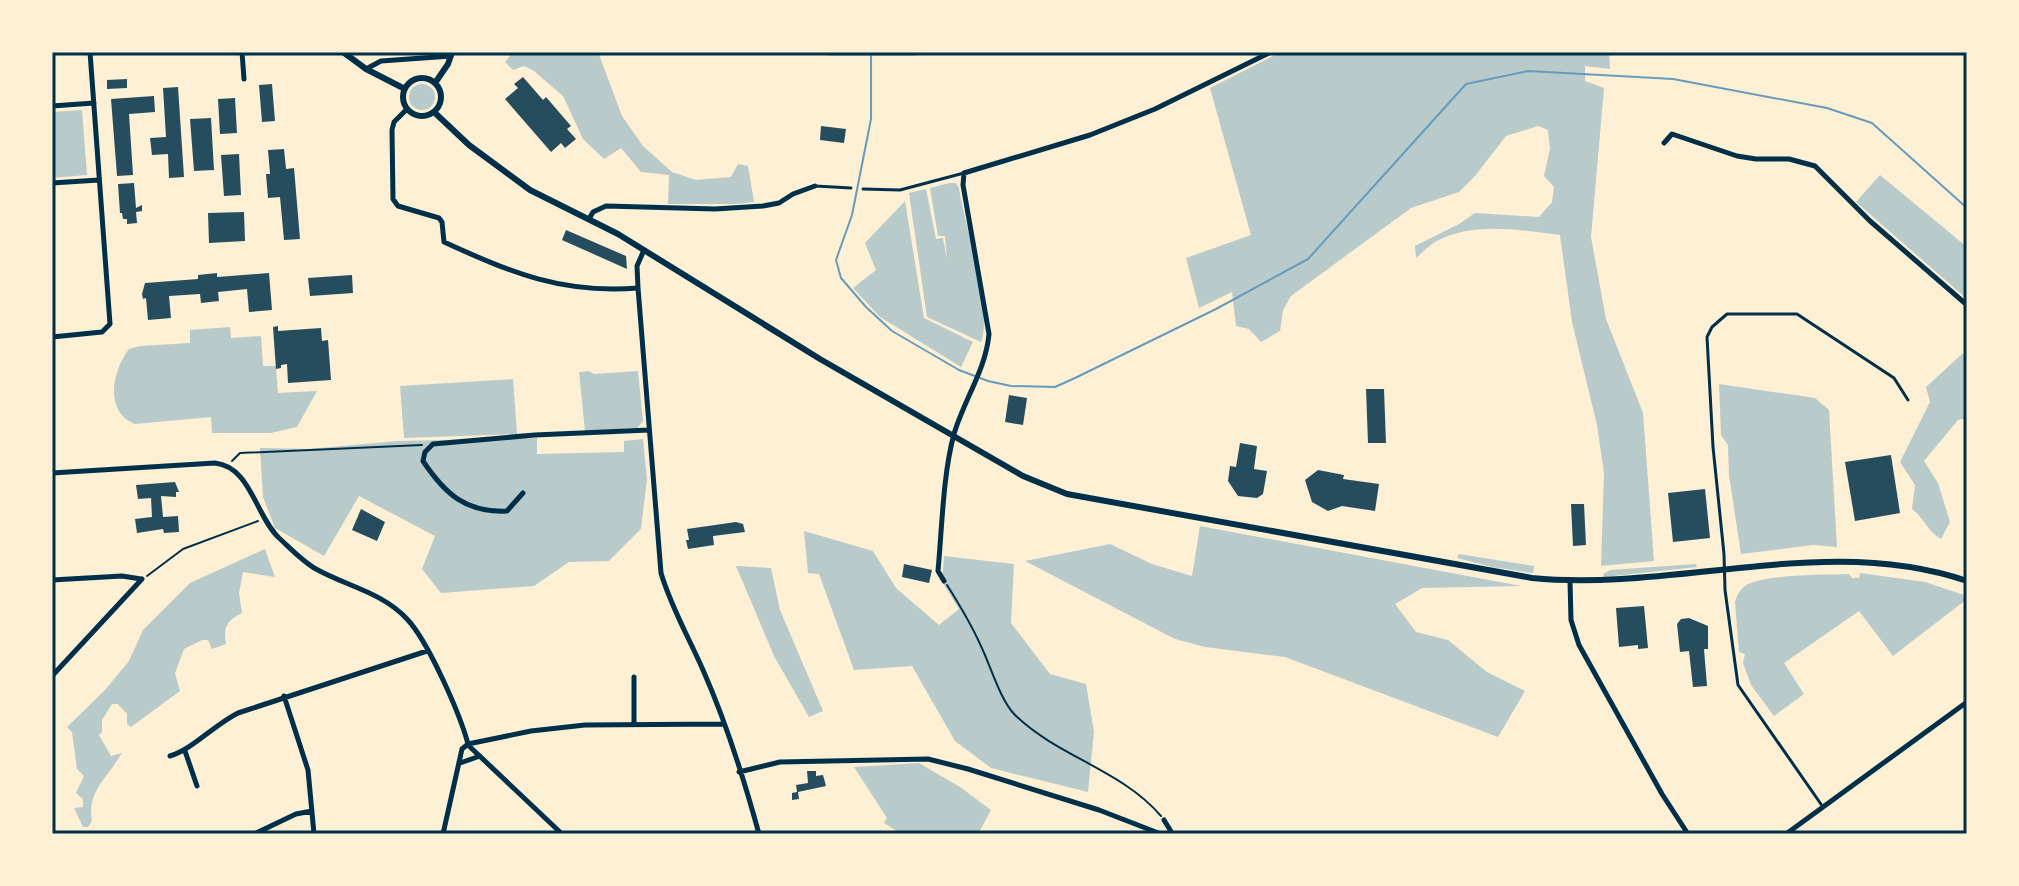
<svg xmlns="http://www.w3.org/2000/svg" width="2019" height="886" font-family="'Varela Round',sans-serif">
<style>
.green{fill:#b9caca}
.lines{fill:none;stroke-linecap:round;stroke-linejoin:round}
.stream{stroke:#669bbc;stroke-width:2}
.building{fill:#264d5e}
.path{stroke:#003049;stroke-width:2}
.service{stroke:#003049;stroke-width:3}
.minor{stroke:#003049;stroke-width:5}
.tertiary{stroke:#003049;stroke-width:6}
.neatline{fill:none;stroke:#003049;stroke-width:3}
</style>
<rect width="100%" height="100%" fill="#fdf0d5"/>
<path class="green" d="M513 52H598L622 116 643 146 672 172 696 180 731 177 738 164 748 166 754 202 738 204H668L669 175 641 172 621 148 604 159 583 139 563 96 534 71 524 66 513 70 505 62Z
M830 52H914L915 56H829Z
M1281 52H1609L1610 69 1585 66V81L1604 88 1591 237 1606 319 1643 413 1654 561 1601 566 1604 473 1597 425 1572 322 1560 235C1520 230 1472 221 1435 242 1428 246 1422 253 1416 258L1415 246 1459 224 1475 213 1539 217 1552 202 1554 187 1544 176 1550 149 1548 130 1538 126 1506 136 1475 176 1459 192 1411 208 1291 296 1283 310 1280 331 1261 342 1249 329 1236 326 1232 292 1199 308 1186 258 1251 235 1210 88Z
M409 97a13 13 0 1 1 26 0a13 13 0 1 1-26 0Z
M82 110 87 175 52 178V112Z
M1880 175 1967 247V299L1856 202Z
M950 183H956L959 188C964 223 993 313 981 342L927 317 909 193 926 189 936 239 943 238 947 260 945 236H938L930 188Z
M905 201 924 318 973 342 961 367 880 317 853 288 876 270 865 243Z
M230 327 231 338 261 336 263 366H276L278 393 317 391 297 427 271 433H212L211 417 135 424C103 411 113 370 129 349L140 346 190 343V330Z
M1962 354H1967V418L1958 420 1924 461 1938 483 1950 522 1941 539C1928 532 1924 518 1912 509L1915 485 1900 462 1930 402 1926 387Z
M589 371 594 374 638 371 643 421 637 428 585 431 579 372Z
M513 379 517 434 404 438 400 386Z
M1719 384 1815 398 1829 410 1837 547 1813 545 1741 554 1729 475 1728 445 1721 435Z
M537 438V454L624 452V441L643 439 647 479 641 529 609 561 569 562 534 586 441 593 422 569 435 536 359 496 324 556 275 528 263 497 260 448 309 449 398 441Z
M1200 526 1521 586 1422 588 1395 604 1416 632 1448 640 1487 672 1525 691 1498 737 1285 657 1205 647 1175 639 1025 561 1110 544 1152 564 1192 576Z
M804 531 873 551 896 588 939 625 959 609 942 582 944 556 1014 564 1011 623 1050 674 1086 684 1094 732 1088 792 991 768 955 741 912 666 854 670 819 574 808 573Z
M265 549 275 577 243 572 239 593 242 613C227 621 223 626 226 644L212 649 208 640H202L184 649 175 673 180 691 131 727 127 724V714L118 704H112L102 720V732L99 735 111 756 122 753C109 776 86 792 92 821L88 827H83L74 808 83 807V799L76 793 84 776 77 769 72 732 67 727 105 690 129 661 143 630 190 583Z
M1459 554 1534 566 1533 573 1492 567 1457 558Z
M1696 564 1697 567 1604 577 1603 574 1610 570Z
M736 566 771 568 780 610 823 711 809 717 774 656Z
M1860 573 1925 582 1967 596V599L1893 656 1859 611 1784 663 1804 694 1774 716 1751 685 1743 663 1745 654 1739 652 1735 602C1737 594 1742 586 1751 583 1775 574 1823 575 1849 574L1852 578H1859Z
M919 763 960 787 991 810 978 834H902L884 823 887 818 854 767Z"/>
<g class="lines">
<path class="stream" d="M871 52V119L852 215 836 260 841 278 866 307 892 331 959 370 988 381 1011 386 1055 387 1075 378 1216 309 1308 259 1466 84 1528 71 1673 79 1827 108 1872 123 1967 208"/>
</g>
<path class="building" d="M523 77 543 100 546 97 571 126 567 129 576 139 565 148 561 143 551 152 505 99 518 88 514 84Z
M127 79V88L107 89V80Z
M272 84 275 121 262 122 259 85Z
M178 87 184 177 169 178 168 154 152 155 150 138 166 137 163 88Z
M154 96 155 112 129 114 133 175 117 176 111 99Z
M235 98 237 133 220 134 218 99Z
M211 118 214 170 194 171 190 119Z
M821 126 846 129 844 143 820 140Z
M284 149 286 169 294 168 300 239 284 240 280 197 268 198 266 174H270L268 150Z
M239 154 241 195 224 196 221 155Z
M134 183 136 208 142 205V211L136 212 137 223 127 224V219H123L122 213H120L118 184Z
M244 212 245 241 209 243 208 213Z
M566 230 626 256 627 269 562 240Z
M217 273V277L269 273 272 310 249 312 247 289 218 292 219 301 201 303 200 294 169 296 171 318 148 320 146 298 143 299 142 294 145 283 198 279V275Z
M352 275 353 293 310 296 308 278Z
M278 326V331L321 328 322 341 328 340 331 380 288 383 287 364 281 365V368L276 369 273 327Z
M1366 389H1384L1386 443H1368Z
M1009 395 1027 398 1023 425 1005 422Z
M1240 443 1257 446 1254 469 1267 471 1263 494 1257 498 1238 496 1228 481 1230 466 1236 467Z
M1891 455 1900 513 1855 521 1845 462Z
M1318 470 1344 475 1343 479 1379 484 1375 511 1342 506 1328 511 1312 502 1305 480Z
M175 482 179 492H176V497L161 496 163 517 178 516 179 532 164 533 163 529 137 533 135 519 152 517 151 498 138 499 136 485Z
M1705 489 1710 538 1673 542 1668 493Z
M1571 504H1584L1586 545 1573 546Z
M361 509 385 522 377 541 352 530Z
M736 522 743 524 745 532 713 536 714 545 688 549 686 540H689L687 529Z
M904 564 932 570 929 583 902 577Z
M1644 606 1648 648 1638 649V645L1619 647 1616 608Z
M1689 618 1708 626V649H1704L1707 686 1693 687 1689 651 1680 652 1677 624 1681 619Z
M807 771H816V776L823 775 826 786 798 792 799 799 792 800V793L797 792 796 785 808 783Z"/>
<g class="lines">
<path class="path" d="M232 461 240 453 422 445
M147 576 183 549 258 521
M947 585C959 604 971 624 980 644 990 664 1000 700 1015 715 1058 757 1122 770 1161 816"/>
<path class="service" d="M815 186 851 188
M863 189 900 190 964 173
M1823 807 1738 685 1725 590 1724 554 1713 447 1707 337 1712 327 1727 314H1797L1894 378 1908 400"/>
<path class="minor" d="M242 52 244 79
M366 69 381 61 451 56
M52 106 94 103
M407 109 394 122 392 130 393 199 398 206 439 218 442 222 444 242C512 273 562 294 638 288
M1664 143 1672 134 1737 156 1756 159H1789L1815 166 1870 221 1967 305
M52 183 99 180
M589 219 593 212 606 206 715 209 763 206 779 203 793 194 815 186
M644 250 637 266 638 288 661 573C671 607 689 638 703 670 726 722 744 779 759 834
M52 337 102 332 110 324 90 52
M52 473 215 463C251 467 255 515 279 538 290 548 303 562 316 569 346 586 382 592 407 619 428 641 460 714 468 744L462 749 443 834
M523 493 507 511C466 513 445 494 423 461L425 452 433 444 535 435 649 430
M52 580 122 576 141 579
M944 581 938 571C942 528 943 474 954 434 964 400 986 369 989 334L963 185 964 173 1090 135 1155 109 1271 52
M1570 581 1571 620 1579 645 1662 794 1688 834
M52 676 142 579
M284 696 308 770 314 834
M634 724V677
M468 744 531 731 585 725 723 724
M468 745 562 834
M185 751 197 786
M170 756C193 749 214 725 238 713L427 651
M460 763 480 756
M739 772 780 762 928 759 968 769 1099 810 1161 834 1171 832
M1164 820 1172 833
M254 834 296 814 312 811
M1786 834 1967 702"/>
<path class="tertiary" d="M343 52 366 69 405 89
M403 97a19 19 0 1 1 38 0a19 19 0 1 1-38 0Z
M435 83 448 64 452 52
M434 112 469 145 530 190 618 234 820 359 1023 476 1067 494 1532 578C1677 592 1825 533 1967 581"/>
</g>
<rect width="2019" height="886" fill="none" stroke="#fdf0d5" stroke-width="108"/>
<rect x="54" y="54" width="1911" height="778" class="neatline"/>
</svg>
